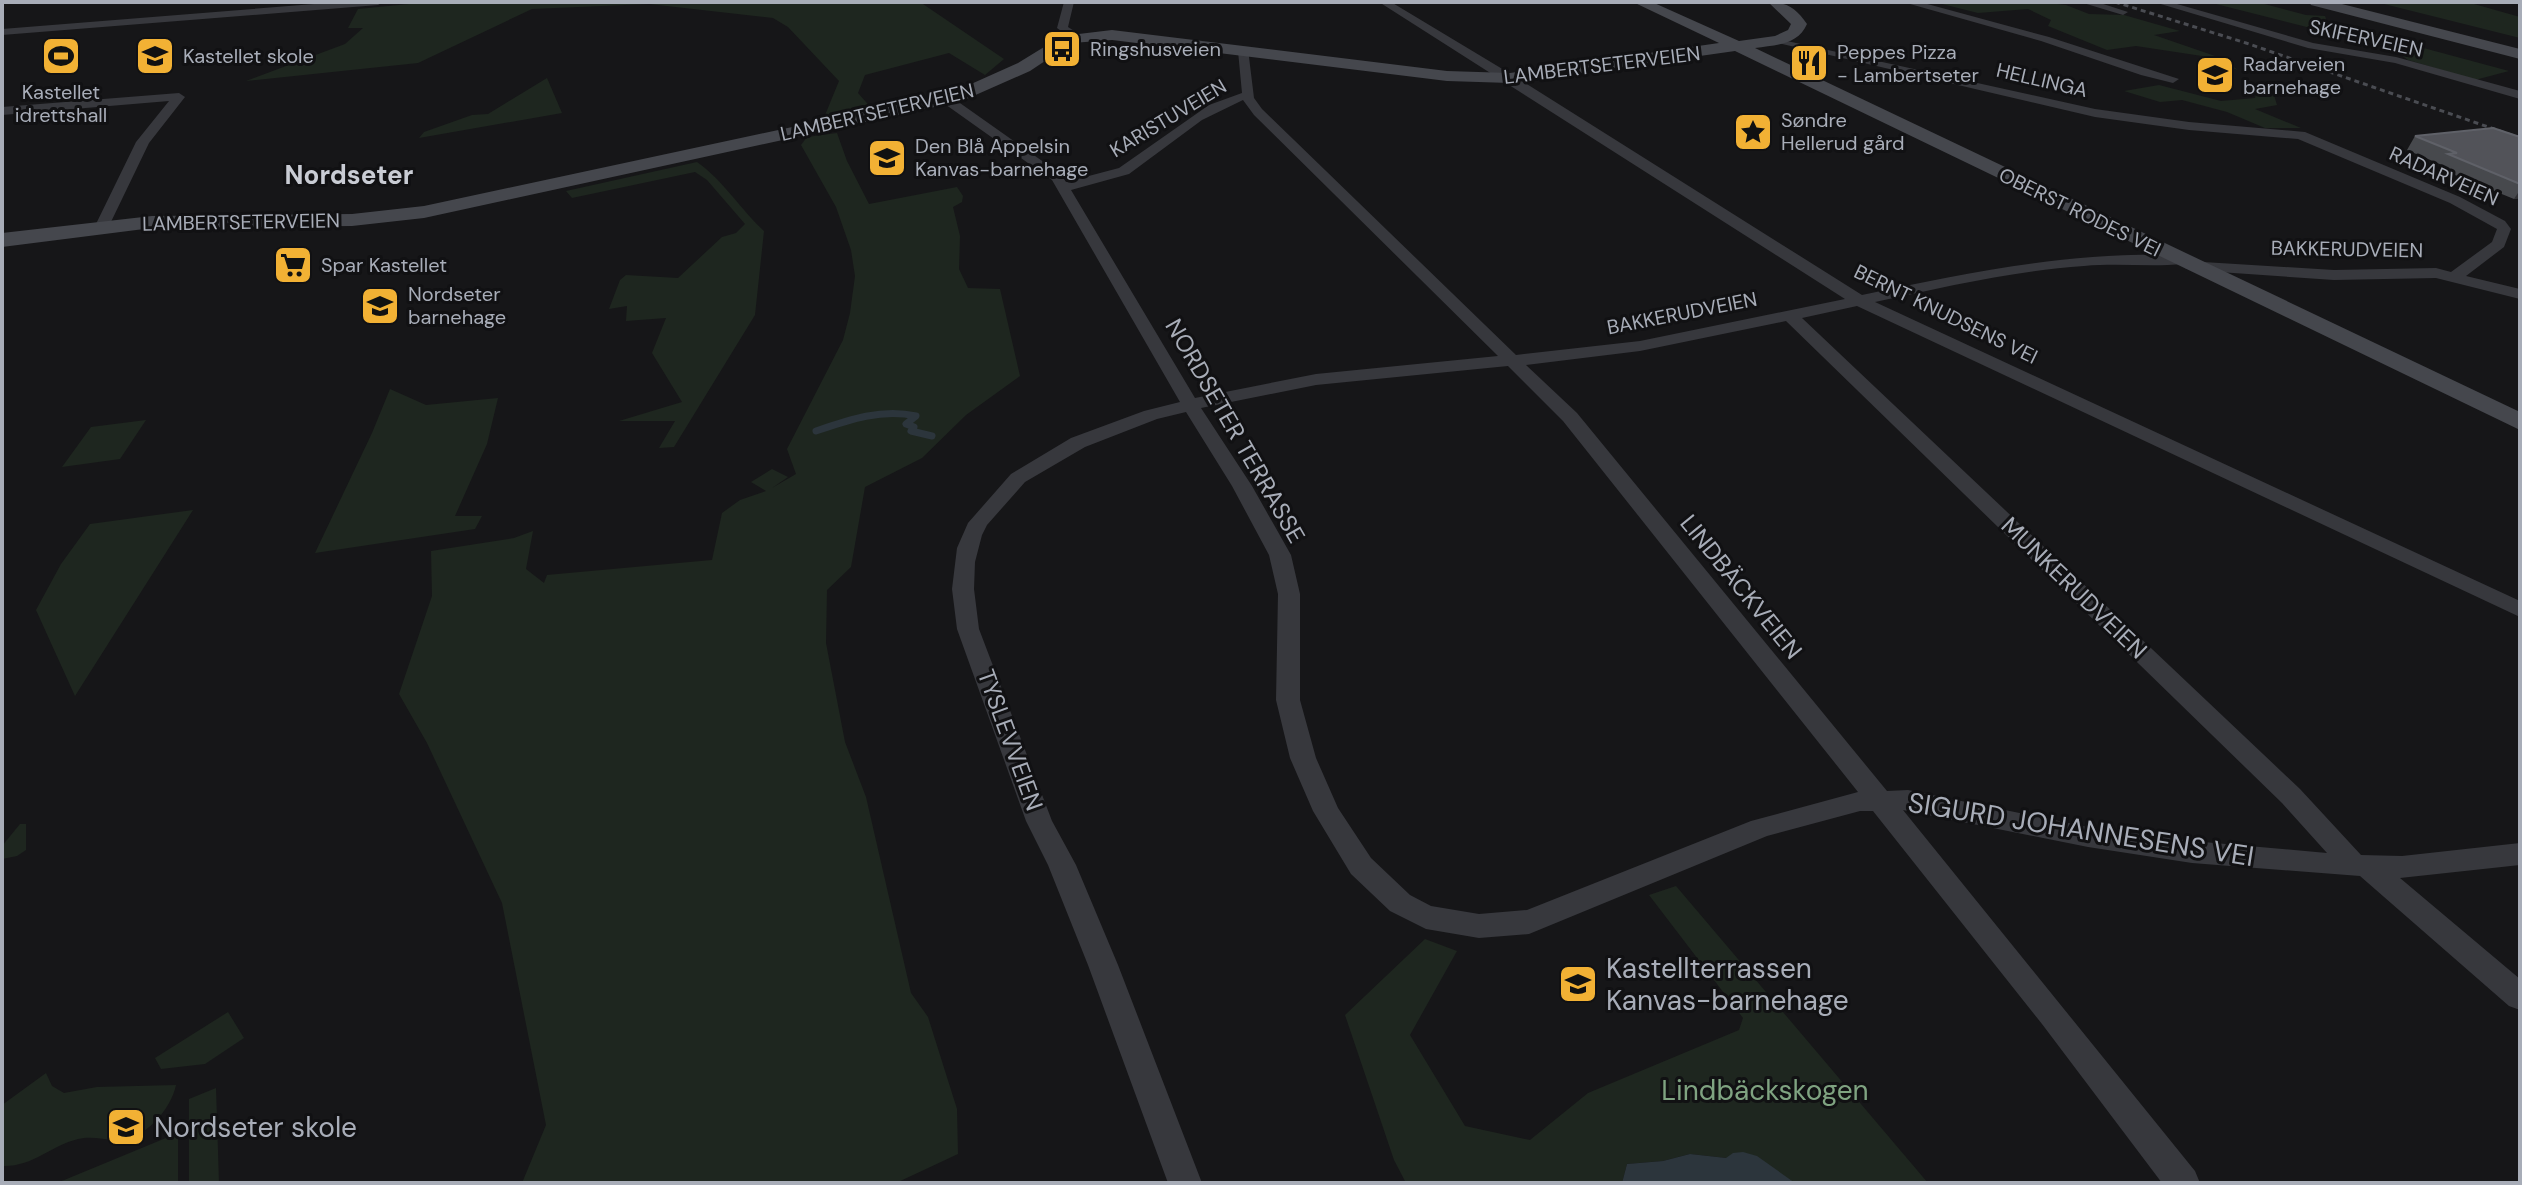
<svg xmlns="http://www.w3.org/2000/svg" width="2522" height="1185" font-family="'DM Sans',sans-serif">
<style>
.green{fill:#1e261f}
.water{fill:#2c353c}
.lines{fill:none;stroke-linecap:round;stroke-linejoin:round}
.stream{stroke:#2c353c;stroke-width:7}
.street{fill:#37383d;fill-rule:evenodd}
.secondary{fill:#45474d;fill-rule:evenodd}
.rail{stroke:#4a4c52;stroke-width:3;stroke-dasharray:5 4;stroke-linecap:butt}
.wall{fill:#47494d}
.shaded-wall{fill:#2f3033}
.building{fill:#525359;stroke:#5f6168;stroke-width:2}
.labels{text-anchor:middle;stroke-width:6;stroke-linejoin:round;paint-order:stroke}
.far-street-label{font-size:20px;fill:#a8adb8;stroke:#111113}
.far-poi-label{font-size:20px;fill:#a8adb8;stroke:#111113;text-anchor:start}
.street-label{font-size:24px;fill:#a8adb8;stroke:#111113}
.far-district-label{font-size:26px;font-weight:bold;fill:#c9ccd4;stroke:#111113}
.near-street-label{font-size:28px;fill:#a8adb8;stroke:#111113}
.near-poi-label{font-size:28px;fill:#a8adb8;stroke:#111113;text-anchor:start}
.near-park-label{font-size:28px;fill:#7fa381;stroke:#111113}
</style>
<rect width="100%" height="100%" fill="#161618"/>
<path class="green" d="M429 2H920L1004 59 985 75 949 53 865 75 858 93 873 110 823 120 839 81 788 27 773 18 649 4 532 9 418 63 246 81 345 44 363 28H348L358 9Z
M1934 2H2040L2066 5 2089 14 2124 15 2180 31 2154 35 2221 58 2238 70 2202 56 2136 46 2107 50 2048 26 2051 20 2028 9 1978 13Z
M2208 2H2257L2306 15 2325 16 2327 22 2509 71 2475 80 2408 60 2393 49Z
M2376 2H2467L2520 17V38Z
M547 78 562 113 419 138 424 132 472 115 488 114Z
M2259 84 2274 95 2277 105 2255 109 2301 128H2265L2227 112 2182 100 2160 102 2124 91 2159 85 2221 101 2255 98Z
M837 133 847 161 869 204 957 187 963 196 962 202 953 207 960 236 959 269 968 288 1000 289 1020 376 966 415 922 458 865 487 851 567 827 590 826 643 845 742 866 797 911 993 928 1017 957 1109 958 1154 896 1183H522L546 1125 502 903 427 743 399 694 432 596 431 551 514 538 533 531 526 569 544 583 547 575 712 560 722 513 740 500 766 491 751 482 772 469 788 477 772 488 796 474 787 449 843 340 850 313 855 276 851 250 836 207 801 145 807 137Z
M697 162C723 180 740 209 764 231L755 315 674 447 659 448 675 421H619L682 402 652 353 666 318 626 321 627 306 609 309 620 280 626 275 678 278 722 237 736 233 745 224 707 180 695 172 572 198 566 191Z
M390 389 426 405 498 398 487 444 455 516H482L475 529 315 553 372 433Z
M146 420 120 459 62 467 91 427Z
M193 510 75 696 36 610 61 564 90 524Z
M20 824H26V850L17 856 2 859V846Z
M1676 886 1928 1183H1795L1726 1158 1690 1154 1663 1161 1627 1164 1622 1183H1406L1394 1160 1345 1015 1425 939 1457 951 1410 1035 1465 1126 1530 1140 1588 1093 1739 1030 1743 1018 1649 895Z
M228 1012 244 1038 205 1064 161 1069 155 1058Z
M46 1073 52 1086 64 1093 97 1087 176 1085C171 1110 143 1142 115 1140 102 1139 91 1136 78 1139 50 1146 33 1167 2 1166V1105Z
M216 1088 219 1183H189V1099Z
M178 1133V1183H57Z"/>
<path class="water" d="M1743 1152 1757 1156 1795 1183H1622L1627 1164 1663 1161 1690 1154 1726 1158 1733 1153Z"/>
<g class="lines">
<path class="stream" d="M816 431C848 420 882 408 916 416L906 424 914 427 911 431 932 436"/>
<path class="street" d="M339 2H383L378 5 2 35V29Z
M1064 2H1074L1068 27 1079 34V38H1071L1057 28Z
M1379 2H1391L1514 76 1862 295C1967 273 2071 251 2180 255L2185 257 2187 261 2334 270 2436 268 2451 272 2492 242 2497 229 2450 203 2298 139 2189 130 2095 117 1778 43 1773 40 1774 38 2095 109 2189 122 2305 132 2460 197 2505 221 2511 229 2504 247 2466 276 2520 289V299L2436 278 2334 280 2190 270 2185 268 2183 264C2151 267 2117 263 2084 266 2013 271 1944 287 1875 302L2520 601V617L1857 306 1802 318 2300 789 2361 855 2402 856 2520 843V865L2400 878 2520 979V1010L2509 1006 2360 876 2192 863 2088 847 1903 810 2195 1171 2200 1183H2162L2042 1024 1873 811H1860L1767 836 1529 934 1479 938 1426 929 1390 911 1351 874 1313 811 1290 758 1276 700 1278 594 1269 555 1232 486 1186 412 1157 419 1085 447 1025 482 987 525 982 535 975 562 974 589 979 629 1052 821 1076 865 1118 965 1202 1183H1168L1088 965 1048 865 1026 821 957 629 952 589 957 548 968 523 1011 474 1071 438 1144 411 1180 402 1052 180 942 102V96H950L1062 175 1066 182 1119 168 1209 105 1242 93 1238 51 1248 49 1254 98 1262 109 1516 355 1640 341 1845 299ZM1243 100 1254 115 1498 356 1316 374 1195 398 1071 190 1129 174 1202 120ZM1786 321 2282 803 2327 853 2192 841 2088 827 1908 790 1887 791 1577 413 1526 365 1640 351ZM1508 366 1563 421 1858 792 1751 821 1527 910 1479 914 1431 906 1410 895 1371 858 1338 808 1316 758 1300 700V594L1291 555 1252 486 1201 408 1316 385Z
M1903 2H1920L2049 37 2179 79 2173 83 2141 75 2041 41Z
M2080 2H2097L2128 12 2123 15Z
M2154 2H2170L2313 43 2396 57 2520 91V99L2395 63 2308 48Z
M179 93 185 97 149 143 109 226 102 230 95 226 136 142 169 101 2 115V107Z"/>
<path class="secondary" d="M1633 2H1652L1739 41 1775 36 1788 30 1791 24 1768 2C1787 2 1796 8 1807 24 1798 45 1776 45 1755 48L2520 412V430L1735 51 1510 83 1447 81 1112 40 1072 43 1030 71 962 101 424 218 352 226 152 228 2 247V233L152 216 352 214 424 206 951 93 1018 63 1062 36 1112 30 1447 71 1510 73 1719 43Z
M2309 2H2334L2520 49V59L2311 5Z"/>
<path class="rail" d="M2115 2 2246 43 2520 138"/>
</g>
<path class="wall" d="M2415 136 2520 137V198L2514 199 2440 169 2442 165 2407 150Z"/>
<path class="shaded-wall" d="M2520 190V198L2514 199Z"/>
<path class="building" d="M2493 128 2520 137V184L2448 154 2457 153 2415 136Z"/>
<defs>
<symbol id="bus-square" viewBox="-11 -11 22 22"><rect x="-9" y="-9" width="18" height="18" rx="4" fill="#f2b134" stroke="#111113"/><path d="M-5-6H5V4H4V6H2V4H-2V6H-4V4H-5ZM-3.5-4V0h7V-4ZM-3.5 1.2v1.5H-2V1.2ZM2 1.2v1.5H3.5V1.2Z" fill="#111"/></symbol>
<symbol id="stadium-square" viewBox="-11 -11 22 22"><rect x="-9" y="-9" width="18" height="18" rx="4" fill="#f2b134" stroke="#111113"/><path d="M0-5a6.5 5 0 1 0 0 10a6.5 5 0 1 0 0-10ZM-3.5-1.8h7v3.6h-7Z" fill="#111"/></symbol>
<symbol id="school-square" viewBox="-11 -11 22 22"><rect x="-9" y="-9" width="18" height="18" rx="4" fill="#f2b134" stroke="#111113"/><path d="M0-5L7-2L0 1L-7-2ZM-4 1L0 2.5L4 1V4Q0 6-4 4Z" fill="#111"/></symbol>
<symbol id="restaurant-square" viewBox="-11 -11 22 22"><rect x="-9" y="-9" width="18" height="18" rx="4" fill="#f2b134" stroke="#111113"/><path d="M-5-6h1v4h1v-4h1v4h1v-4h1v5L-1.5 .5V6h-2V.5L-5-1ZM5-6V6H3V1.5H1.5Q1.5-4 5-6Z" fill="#111"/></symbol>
<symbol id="sight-square" viewBox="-11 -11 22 22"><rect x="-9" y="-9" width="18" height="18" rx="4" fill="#f2b134" stroke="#111113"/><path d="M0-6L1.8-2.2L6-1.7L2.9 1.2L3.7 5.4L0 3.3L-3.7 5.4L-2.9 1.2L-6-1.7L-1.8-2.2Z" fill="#111"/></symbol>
<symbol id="supermarket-square" viewBox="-11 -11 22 22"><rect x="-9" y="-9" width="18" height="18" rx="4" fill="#f2b134" stroke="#111113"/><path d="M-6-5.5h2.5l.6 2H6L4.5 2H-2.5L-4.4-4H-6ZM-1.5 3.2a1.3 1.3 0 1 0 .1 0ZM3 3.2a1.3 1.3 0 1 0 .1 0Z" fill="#111"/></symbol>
</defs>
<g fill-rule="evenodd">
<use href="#bus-square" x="1040" y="27" width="44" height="44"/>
<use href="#stadium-square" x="39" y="34" width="44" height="44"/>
<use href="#school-square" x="133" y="34" width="44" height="44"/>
<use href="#restaurant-square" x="1787" y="41" width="44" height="44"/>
<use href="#school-square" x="2193" y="53" width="44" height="44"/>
<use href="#sight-square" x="1731" y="110" width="44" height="44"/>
<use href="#school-square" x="865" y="136" width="44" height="44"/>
<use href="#supermarket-square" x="271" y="243" width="44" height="44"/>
<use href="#school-square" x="358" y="284" width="44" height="44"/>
<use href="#school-square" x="1556" y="962" width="44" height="44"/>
<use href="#school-square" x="104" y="1105" width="44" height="44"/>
</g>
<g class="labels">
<g class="far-street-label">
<text transform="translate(2366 38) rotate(12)" y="7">SKIFERVEIEN</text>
<text transform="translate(1602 65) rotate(-7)" y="7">LAMBERTSETERVEIEN</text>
<text transform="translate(2042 80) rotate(13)" y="7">HELLINGA</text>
<text transform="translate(877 112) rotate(-13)" y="7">LAMBERTSETERVEIEN</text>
<text transform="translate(1168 118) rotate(-31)" y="7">KARISTUVEIEN</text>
<text transform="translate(2444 176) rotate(24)" y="7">RADARVEIEN</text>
<text transform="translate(2080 212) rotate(26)" y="7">OBERST RODES VEI</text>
<text transform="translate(241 222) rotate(-1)" y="7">LAMBERTSETERVEIEN</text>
<text transform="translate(2347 249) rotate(1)" y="7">BAKKERUDVEIEN</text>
<text transform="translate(1682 313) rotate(-11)" y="7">BAKKERUDVEIEN</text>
<text transform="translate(1946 314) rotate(26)" y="7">BERNT KNUDSENS VEI</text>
</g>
<g class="far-poi-label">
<text x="1090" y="56">Ringshusveien</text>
<text x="1837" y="59">Peppes Pizza<tspan x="1837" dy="23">- Lambertseter</tspan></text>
<text x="183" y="63">Kastellet skole</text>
<text x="2243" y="71">Radarveien<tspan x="2243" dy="23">barnehage</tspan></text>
<text x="61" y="99" text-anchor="middle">Kastellet<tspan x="61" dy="23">idrettshall</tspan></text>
<text x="1781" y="127">Søndre<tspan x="1781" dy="23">Hellerud gård</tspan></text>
<text x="915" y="153">Den Blå Appelsin<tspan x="915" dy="23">Kanvas-barnehage</tspan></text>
<text x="321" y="272">Spar Kastellet</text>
<text x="408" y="301">Nordseter<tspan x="408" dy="23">barnehage</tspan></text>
</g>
<g class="street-label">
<text transform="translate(1235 431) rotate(60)" y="8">NORDSETER TERRASSE</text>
<text transform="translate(1741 587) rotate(51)" y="8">LINDBÄCKVEIEN</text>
<text transform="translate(2074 588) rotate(44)" y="8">MUNKERUDVEIEN</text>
<text transform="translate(1010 740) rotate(70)" y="8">TYSLEVVEIEN</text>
</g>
<g class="far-district-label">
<text x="349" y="184">Nordseter</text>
</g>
<g class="near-street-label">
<text transform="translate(2081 829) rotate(9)" y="10">SIGURD JOHANNESENS VEI</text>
</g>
<g class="near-poi-label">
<text x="1606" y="978">Kastellterrassen<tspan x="1606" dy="32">Kanvas-barnehage</tspan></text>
<text x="154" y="1137">Nordseter skole</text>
</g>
<g class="near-park-label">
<text x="1765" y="1100">Lindbäckskogen</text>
</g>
</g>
<rect width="2522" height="1185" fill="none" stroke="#a8adb8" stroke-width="8"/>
</svg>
